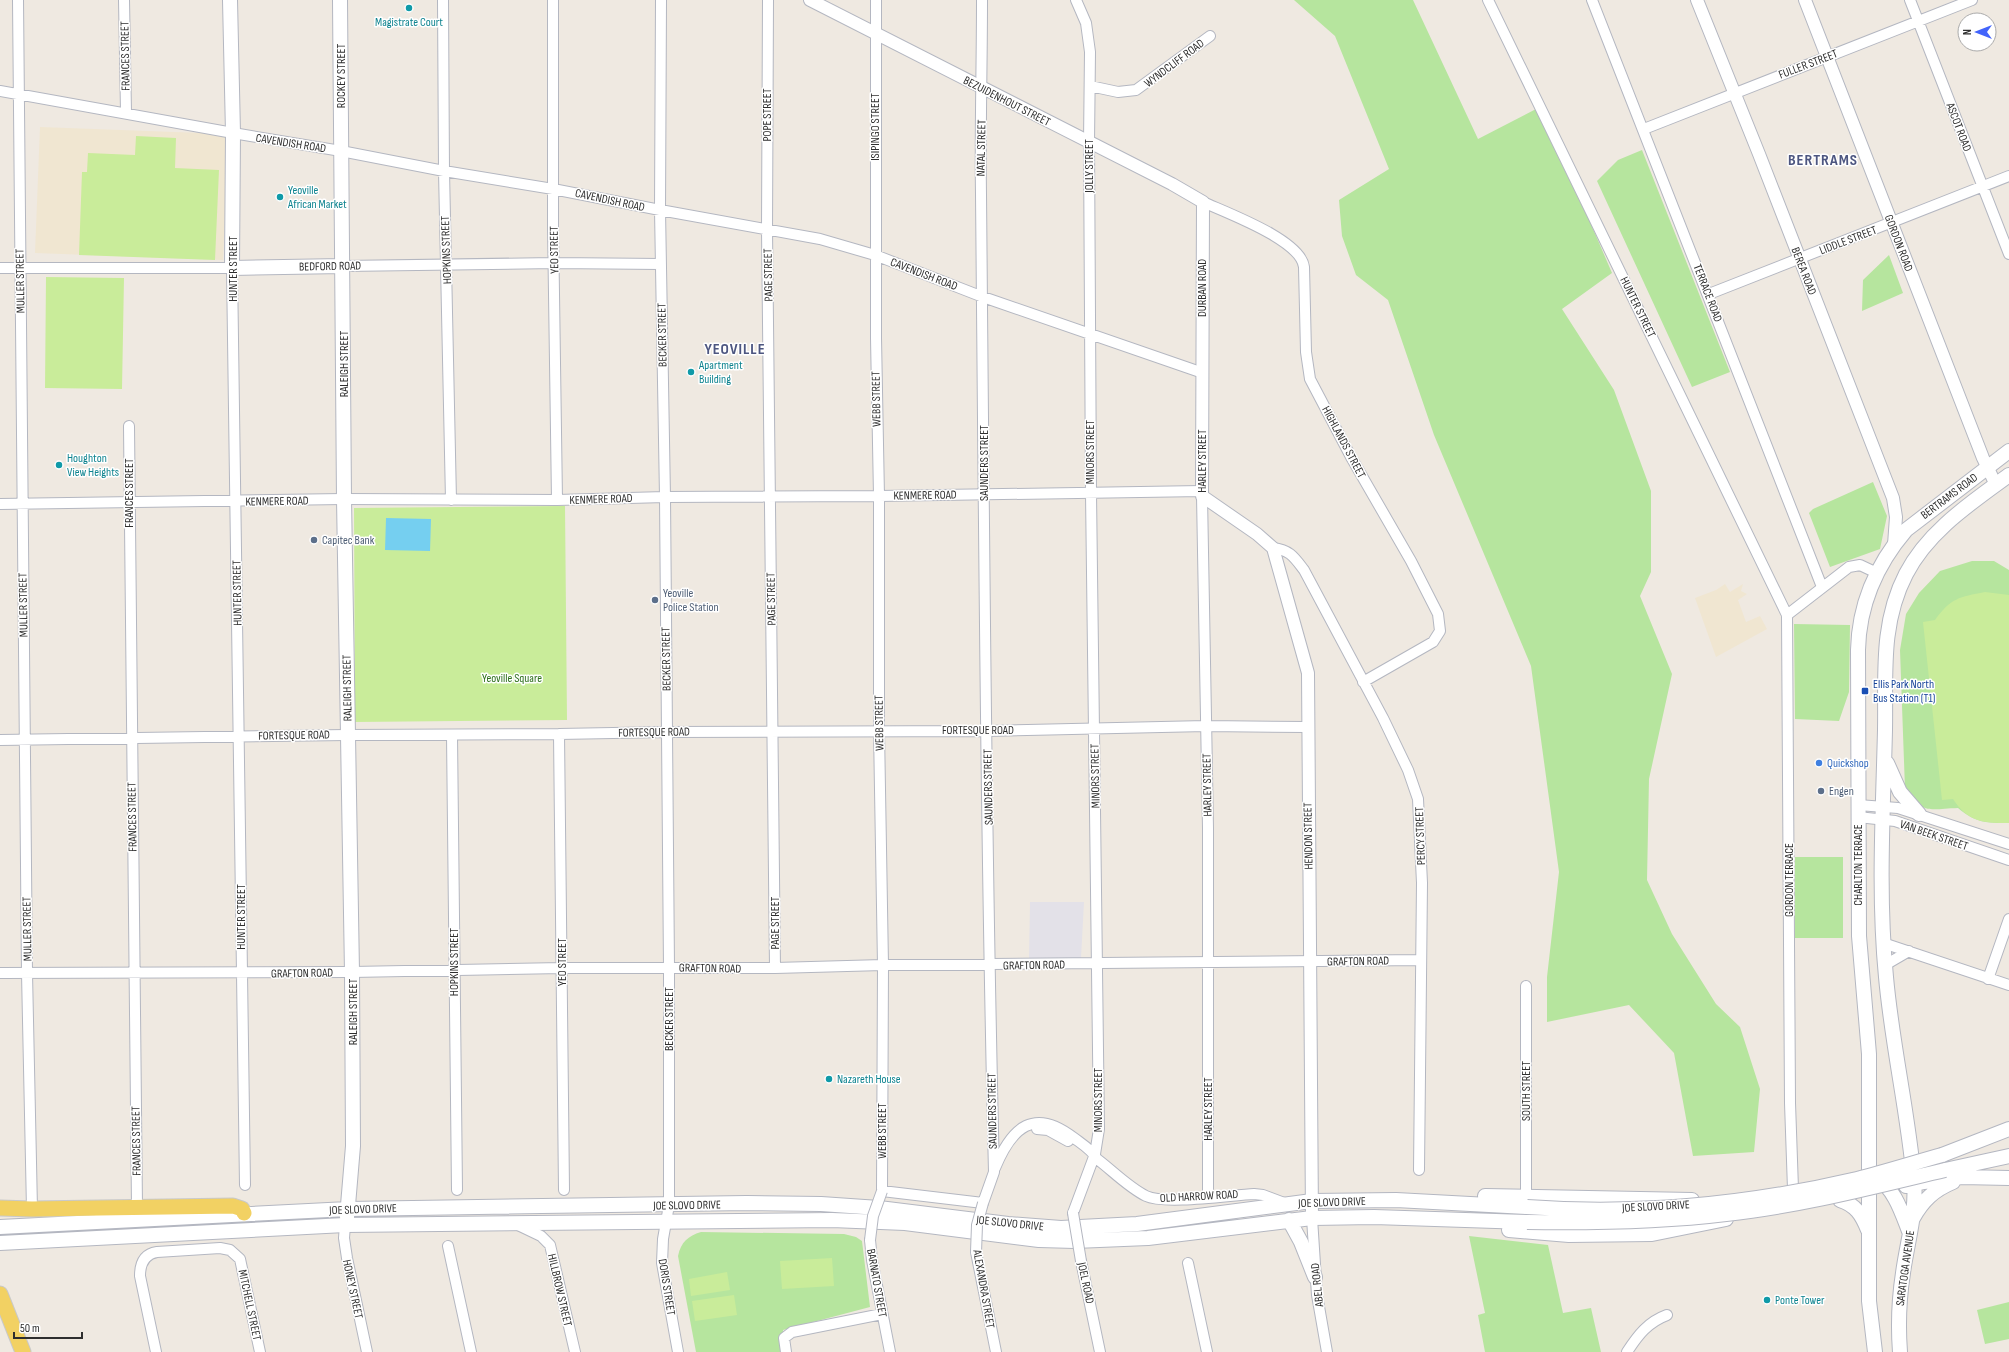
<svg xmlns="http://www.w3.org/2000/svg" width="2009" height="1352" font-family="'Sofia Sans Condensed',sans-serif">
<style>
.industrial{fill:#e3e1e8}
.education{fill:#f0e6d1}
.green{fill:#b6e59e}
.pitch{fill:#c9ec9a}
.water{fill:#75cff0}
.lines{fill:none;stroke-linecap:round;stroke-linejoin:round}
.minor-casing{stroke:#b4b7c1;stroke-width:12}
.tertiary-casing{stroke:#b4b7c1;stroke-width:14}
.secondary-casing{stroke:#b4b7c1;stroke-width:16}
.primary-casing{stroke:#c9c9c9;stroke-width:17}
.minor{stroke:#fff;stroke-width:10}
.tertiary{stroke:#fff;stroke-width:12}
.secondary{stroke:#fff;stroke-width:14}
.primary{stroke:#f2d163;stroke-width:15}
.minor-bridge-casing{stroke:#b4b7c1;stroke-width:12;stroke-linecap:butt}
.secondary-bridge-casing{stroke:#b4b7c1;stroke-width:16;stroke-linecap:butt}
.minor-bridge{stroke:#fff;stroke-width:10}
.secondary-bridge{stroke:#fff;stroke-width:14}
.culture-dot{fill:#0f9aa8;stroke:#fff;stroke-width:1.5}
.service-dot{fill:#5c6f8a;stroke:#fff;stroke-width:1.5}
.transit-dot{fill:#1a4fb4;stroke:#fff;stroke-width:1.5}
.shop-dot{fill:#3f7fe0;stroke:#fff;stroke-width:1.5}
.labels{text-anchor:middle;stroke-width:3;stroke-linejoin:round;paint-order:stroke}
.culture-label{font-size:12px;fill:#0d838f;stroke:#fff;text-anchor:start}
.street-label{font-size:12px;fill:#2e2e2e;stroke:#fff}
.service-label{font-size:12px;fill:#4e5e75;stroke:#fff;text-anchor:start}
.park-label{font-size:12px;fill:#2c6e1b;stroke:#fff}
.transit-label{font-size:12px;fill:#164399;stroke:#fff;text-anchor:start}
.shop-label{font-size:12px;fill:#366cbe;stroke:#fff;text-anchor:start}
.district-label{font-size:16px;font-weight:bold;letter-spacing:1px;fill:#4d5680;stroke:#fff}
</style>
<rect width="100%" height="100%" fill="#efe9e1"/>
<path class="industrial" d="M1030 902H1084L1081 958 1029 959Z"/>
<path class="education" d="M40 127 228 134 223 260 35 253Z
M1725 584 1730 592 1743 584 1741 591 1747 594 1738 600 1746 622 1760 616 1767 629 1716 657 1695 598 1716 590Z"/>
<path class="green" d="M1294 0H1413L1478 139 1536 109 1566 166 1612 273 1562 309 1614 390 1651 491V572L1640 596 1672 674 1649 779 1647 880 1672 934 1716 1004 1740 1027 1760 1089 1754 1152 1693 1156 1674 1053 1629 1005 1547 1022V977L1559 872 1531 666 1434 435 1388 300 1356 275 1342 236 1339 200 1389 169 1335 36Z
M1642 150 1730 372 1692 387 1597 181 1618 160Z
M1889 255 1903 293 1862 311 1863 280Z
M1873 482 1887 516 1880 549 1830 567 1809 513 1813 509Z
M1972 561H1994L2009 570V823C1986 823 1976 823 1958 808 1929 809 1923 815 1905 789L1900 650 1906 614 1919 593 1940 571Z
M1794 624 1850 625 1849 692 1839 721 1795 719Z
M1795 857H1843V938H1795Z
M701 1232 844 1234 856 1237 862 1241 870 1307 783 1330 785 1352H696L678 1256C681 1242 688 1236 701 1232Z
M1469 1236 1548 1245 1563 1313 1591 1308 1601 1352H1485L1478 1315 1485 1313Z
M2009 1302V1339L1985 1344 1977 1310Z"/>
<path class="pitch" d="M136 136 176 138 175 168 219 170 215 260 79 255 82 172H87L88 153 135 155Z
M46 277 124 278 122 389 45 388Z
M565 506 567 720 355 722 354 508Z
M1985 592 2009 595V823C1983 823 1968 822 1953 799L1942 800 1923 622 1935 620C1951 598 1959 597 1985 592Z
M832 1258 834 1286 782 1289 780 1261Z
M727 1272 730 1290 691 1296 689 1279Z
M734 1295 737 1315 695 1321 692 1301Z"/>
<path class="water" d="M386 518 431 519 430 551 385 550Z"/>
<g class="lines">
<defs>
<path id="minor" d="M18 0 27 973 32 1209
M124 0 126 112
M443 0 444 171 451 500
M553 0V225L557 500
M661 0 660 210 665 497 669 967V1205L663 1239 662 1263 678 1352
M768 0 767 230 775 968
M876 0V338L879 496V731L883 965 882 1191 983 1203 994 1172C986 846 984 520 981 194 980 130 982 65 982 0
M1488 0 1787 615
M1592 0 1822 587
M1910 0 2009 254
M1090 86 1118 92 1136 90 1210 36
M0 91 233 133 341 151 444 171 553 189 660 210 820 239 875 255 983 297 1203 373
M1644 129 1972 0
M1203 202C1227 213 1301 240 1304 267L1306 352 1310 379 1351 457 1411 561 1438 614 1440 631 1433 642 1363 682
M343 266 554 263 661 264
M0 268H232L245 1185
M1709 294 2009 176
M129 426 137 1207
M1202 496 1208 828V1197
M0 504 344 499 557 500 665 497 879 496 1202 491
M1273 548C1290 550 1294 557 1304 570L1383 718 1408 770 1418 799 1422 883 1419 1170
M559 734 564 1190
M452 735 457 1190
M0 740 347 735 559 734 667 732 987 731 1206 726 1307 727
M1858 805 1898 808 2009 844
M1858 817 1895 821 2009 860
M1883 943 2009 985
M1885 965 1909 951
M0 973 352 972 562 968H775L883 965 1421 960
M1988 979 2009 919
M1526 986V1196
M1037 1129 1048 1130 1068 1141
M995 1168C1012 1127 1034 1107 1074 1138 1082 1144 1092 1150 1097 1159 1113 1171 1128 1187 1146 1196 1165 1205 1231 1195 1254 1194L1263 1195 1287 1204
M1793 1189 1790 1103 1787 615 1849 567 1860 565 1877 573
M1073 1213 1095 1154 1099 1129 1091 493 1089 142 1090 52 1086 23 1076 0
M1312 1218 1317 1295 1327 1352
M345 1225 344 1238 347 1258 367 1352
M518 1225 541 1236 550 1245 575 1352
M870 1240 872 1260 890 1352
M448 1246 471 1352
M976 1252 996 1352
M1081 1261 1100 1352
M1188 1263 1207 1352
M156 1352 140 1276C140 1264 144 1254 157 1252L220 1248 230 1250 240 1259 260 1352
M786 1352 784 1338 792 1332 882 1314
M1627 1352C1638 1335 1648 1322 1667 1315"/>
<path id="tertiary" d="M810 0 1172 184 1203 202 1202 496 1257 534 1273 548 1308 673 1312 1218
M1697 0 1759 154 1893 498 1896 517 1894 545
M1805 0 1983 458 1996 485"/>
<path id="secondary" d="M230 0 233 133 232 268 343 266
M340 0 344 499 352 972 353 1146 347 1217
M1887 763 1900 792 1919 814
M1942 1155 2009 1129
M1945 1170 2009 1156
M1876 1178C1894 1187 1902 1213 1909 1231
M1906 1186 1924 1182 1962 1177 2009 1178
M1485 1196 1692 1200
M1840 1200C1856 1205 1862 1215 1868 1230
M1913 1218C1923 1200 1934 1190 1953 1182
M1289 1220 1301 1242 1315 1277
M0 1227 348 1209 747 1203 821 1204 879 1208 1008 1224 1061 1228 1137 1224 1312 1201 1396 1200 1527 1207
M1509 1230 1569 1235 1652 1234 1726 1219
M0 1243 345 1225 832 1220 905 1223 1039 1240 1075 1241 1148 1238 1312 1218 1374 1217 1527 1222
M1875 1352 1869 1301V1054L1859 936 1858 650C1859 604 1877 564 1906 530L2009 451
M1900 1352C1898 1326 1899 1299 1903 1273 1907 1243 1917 1211 1914 1180 1908 1112 1892 1045 1886 977 1878 895 1883 812 1885 730 1886 676 1880 624 1906 574 1928 531 1971 503 2009 475"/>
<path id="primary" d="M0 1208 32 1209 233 1206 242 1209 244 1213
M0 1294 23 1352"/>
</defs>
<use href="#minor" class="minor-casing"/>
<use href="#tertiary" class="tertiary-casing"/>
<use href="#secondary" class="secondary-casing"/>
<use href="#primary" class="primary-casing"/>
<use href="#minor" class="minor"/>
<use href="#tertiary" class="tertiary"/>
<use href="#secondary" class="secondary"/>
<use href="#primary" class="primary"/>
<defs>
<path id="minor-bridge" d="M1073 1213 1081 1261
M870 1240 873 1216 882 1191
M976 1252 977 1225 983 1203"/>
<path id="secondary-bridge" d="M1527 1207C1637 1215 1750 1204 1857 1179 1885 1172 1913 1163 1942 1155
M1527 1222C1594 1223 1660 1222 1726 1214 1801 1206 1873 1187 1945 1170"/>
</defs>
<use href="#minor-bridge" class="minor-bridge-casing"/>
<use href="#secondary-bridge" class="secondary-bridge-casing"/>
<use href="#minor-bridge" class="minor-bridge"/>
<use href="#secondary-bridge" class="secondary-bridge"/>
</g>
<g class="culture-dot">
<circle cx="409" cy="8" r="4"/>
<circle cx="280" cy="197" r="4"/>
<circle cx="691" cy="372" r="4"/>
<circle cx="59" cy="465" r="4"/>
<circle cx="829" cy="1079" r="4"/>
<circle cx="1767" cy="1300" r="4"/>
</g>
<g class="service-dot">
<circle cx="314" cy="540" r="4"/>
<circle cx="655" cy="600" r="4"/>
<circle cx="1821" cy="791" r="4"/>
</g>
<rect class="transit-dot" x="1861" y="687" width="8" height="8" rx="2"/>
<circle class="shop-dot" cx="1819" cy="763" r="4"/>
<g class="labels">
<g class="culture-label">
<text x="409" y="26" text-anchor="middle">Magistrate Court</text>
<text x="288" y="194">Yeoville<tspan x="288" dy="14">African Market</tspan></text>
<text x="699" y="369">Apartment<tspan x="699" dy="14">Building</tspan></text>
<text x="67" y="462">Houghton<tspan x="67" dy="14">View Heights</tspan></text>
<text x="837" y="1083">Nazareth House</text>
<text x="1775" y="1304">Ponte Tower</text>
</g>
<g class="street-label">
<text transform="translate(125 56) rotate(-91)" y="4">FRANCES STREET</text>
<text transform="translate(1174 63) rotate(-37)" y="4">WYNDCLIFF ROAD</text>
<text transform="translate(1808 64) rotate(-21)" y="4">FULLER STREET</text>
<text transform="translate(341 76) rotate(-90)" y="4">ROCKEY STREET</text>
<text transform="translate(1007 101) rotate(27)" y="4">BEZUIDENHOUT STREET</text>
<text transform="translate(767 115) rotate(-90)" y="4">POPE STREET</text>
<text transform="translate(875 127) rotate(-90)" y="4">ISIPINGO STREET</text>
<text transform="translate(1959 127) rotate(69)" y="4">ASCOT ROAD</text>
<text transform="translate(291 143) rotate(9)" y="4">CAVENDISH ROAD</text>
<text transform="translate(981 148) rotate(-89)" y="4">NATAL STREET</text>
<text transform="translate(1089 166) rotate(-90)" y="4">JOLLY STREET</text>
<text transform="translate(610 200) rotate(12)" y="4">CAVENDISH ROAD</text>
<text transform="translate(1848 240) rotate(-21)" y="4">LIDDLE STREET</text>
<text transform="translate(1899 243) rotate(69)" y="4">GORDON ROAD</text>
<text transform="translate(446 250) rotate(-92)" y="4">HOPKINS STREET</text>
<text transform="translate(554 250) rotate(-91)" y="4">YEO STREET</text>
<text transform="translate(330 266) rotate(-1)" y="4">BEDFORD ROAD</text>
<text transform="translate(233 269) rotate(-90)" y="4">HUNTER STREET</text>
<text transform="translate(1804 271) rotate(69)" y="4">BEREA ROAD</text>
<text transform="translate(924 274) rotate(21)" y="4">CAVENDISH ROAD</text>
<text transform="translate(768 275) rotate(-91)" y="4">PAGE STREET</text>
<text transform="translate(20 281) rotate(-91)" y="4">MULLER STREET</text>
<text transform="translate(1202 288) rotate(-90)" y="4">DURBAN ROAD</text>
<text transform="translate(1708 293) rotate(69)" y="4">TERRACE ROAD</text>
<text transform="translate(1638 307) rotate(64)" y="4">HUNTER STREET</text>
<text transform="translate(662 335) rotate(-91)" y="4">BECKER STREET</text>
<text transform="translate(344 364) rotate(-90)" y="4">RALEIGH STREET</text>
<text transform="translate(876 399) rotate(-91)" y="4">WEBB STREET</text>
<text transform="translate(1344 442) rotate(62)" y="4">HIGHLANDS STREET</text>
<text transform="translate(1090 452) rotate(-90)" y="4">MINORS STREET</text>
<text transform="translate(1202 461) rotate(-90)" y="4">HARLEY STREET</text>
<text transform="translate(984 463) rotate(-90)" y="4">SAUNDERS STREET</text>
<text transform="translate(129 493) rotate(-90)" y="4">FRANCES STREET</text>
<text transform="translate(925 495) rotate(-1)" y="4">KENMERE ROAD</text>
<text transform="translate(1949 496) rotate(-37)" y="4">BERTRAMS ROAD</text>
<text transform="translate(601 499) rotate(-2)" y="4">KENMERE ROAD</text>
<text transform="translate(277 501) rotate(-1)" y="4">KENMERE ROAD</text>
<text transform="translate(237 593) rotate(-91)" y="4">HUNTER STREET</text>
<text transform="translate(771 599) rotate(-91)" y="4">PAGE STREET</text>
<text transform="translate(23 605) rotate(-91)" y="4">MULLER STREET</text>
<text transform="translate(666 659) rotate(-91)" y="4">BECKER STREET</text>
<text transform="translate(347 688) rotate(-91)" y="4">RALEIGH STREET</text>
<text transform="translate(879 723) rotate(-91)" y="4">WEBB STREET</text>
<text x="978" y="734">FORTESQUE ROAD</text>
<text transform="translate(654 732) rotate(-1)" y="4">FORTESQUE ROAD</text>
<text transform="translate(294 735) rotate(-1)" y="4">FORTESQUE ROAD</text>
<text transform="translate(1095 776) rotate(-91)" y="4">MINORS STREET</text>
<text transform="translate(1207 785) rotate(-91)" y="4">HARLEY STREET</text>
<text transform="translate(988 787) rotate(-91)" y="4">SAUNDERS STREET</text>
<text transform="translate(132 817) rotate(-91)" y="4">FRANCES STREET</text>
<text transform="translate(1934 835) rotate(19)" y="4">VAN BEEK STREET</text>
<text transform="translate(1308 836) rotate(-91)" y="4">HENDON STREET</text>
<text transform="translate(1420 836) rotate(-92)" y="4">PERCY STREET</text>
<text transform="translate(1858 865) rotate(-90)" y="4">CHARLTON TERRACE</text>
<text transform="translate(1789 880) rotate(-90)" y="4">GORDON TERRACE</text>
<text transform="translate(241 917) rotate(-90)" y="4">HUNTER STREET</text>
<text transform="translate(775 923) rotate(-90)" y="4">PAGE STREET</text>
<text transform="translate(27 929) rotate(-91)" y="4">MULLER STREET</text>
<text transform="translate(1358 961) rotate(-1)" y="4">GRAFTON ROAD</text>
<text transform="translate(454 962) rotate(-90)" y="4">HOPKINS STREET</text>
<text transform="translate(562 962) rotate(-90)" y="4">YEO STREET</text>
<text transform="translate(1034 965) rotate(-1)" y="4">GRAFTON ROAD</text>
<text transform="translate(710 968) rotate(1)" y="4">GRAFTON ROAD</text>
<text transform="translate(302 973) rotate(-1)" y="4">GRAFTON ROAD</text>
<text transform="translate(353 1012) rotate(-90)" y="4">RALEIGH STREET</text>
<text transform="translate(669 1019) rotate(-90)" y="4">BECKER STREET</text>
<text transform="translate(1526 1091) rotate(-90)" y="4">SOUTH STREET</text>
<text transform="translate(1098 1100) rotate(-90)" y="4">MINORS STREET</text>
<text transform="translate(1208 1109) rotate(-90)" y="4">HARLEY STREET</text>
<text transform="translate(992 1111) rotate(-91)" y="4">SAUNDERS STREET</text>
<text transform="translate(882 1131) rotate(-90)" y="4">WEBB STREET</text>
<text transform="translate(136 1141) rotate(-91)" y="4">FRANCES STREET</text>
<text transform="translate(1199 1196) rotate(-3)" y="4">OLD HARROW ROAD</text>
<text transform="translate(1332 1202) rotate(-2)" y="4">JOE SLOVO DRIVE</text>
<text transform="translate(687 1205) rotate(-1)" y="4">JOE SLOVO DRIVE</text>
<text transform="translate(1656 1206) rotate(-3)" y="4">JOE SLOVO DRIVE</text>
<text transform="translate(363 1209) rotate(-2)" y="4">JOE SLOVO DRIVE</text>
<text transform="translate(1010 1223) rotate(6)" y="4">JOE SLOVO DRIVE</text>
<text transform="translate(1905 1268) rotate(-82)" y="4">SARATOGA AVENUE</text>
<text transform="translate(877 1283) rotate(80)" y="4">BARNATO STREET</text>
<text transform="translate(1086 1283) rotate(78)" y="4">JOEL ROAD</text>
<text transform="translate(1317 1285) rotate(-96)" y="4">ABEL ROAD</text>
<text transform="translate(667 1287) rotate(81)" y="4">DORIS STREET</text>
<text transform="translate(353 1289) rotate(78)" y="4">HONEY STREET</text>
<text transform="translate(984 1289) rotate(80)" y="4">ALEXANDRA STREET</text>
<text transform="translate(560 1290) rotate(77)" y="4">HILLBROW STREET</text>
<text transform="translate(250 1305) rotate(78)" y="4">MITCHELL STREET</text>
</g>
<g class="service-label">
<text x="322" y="544">Capitec Bank</text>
<text x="663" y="597">Yeoville<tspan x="663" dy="14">Police Station</tspan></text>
<text x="1829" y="795">Engen</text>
</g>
<g class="park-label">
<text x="512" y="682">Yeoville Square</text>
</g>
<g class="transit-label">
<text x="1873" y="688">Ellis Park North<tspan x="1873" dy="14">Bus Station (T1)</tspan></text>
</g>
<g class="shop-label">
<text x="1827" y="767">Quickshop</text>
</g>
<g class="district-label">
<text x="1823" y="165">BERTRAMS</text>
<text x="735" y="354">YEOVILLE</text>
</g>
</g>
<g transform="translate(1977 32) rotate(270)"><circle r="19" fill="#ffffff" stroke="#ababab"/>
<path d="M0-3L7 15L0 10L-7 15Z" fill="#4264fb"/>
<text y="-6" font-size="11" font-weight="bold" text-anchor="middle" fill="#2e2e2e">N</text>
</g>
<path d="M14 1332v6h68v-6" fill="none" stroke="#2e2e2e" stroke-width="2"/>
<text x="20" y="1332" font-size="12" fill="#2e2e2e" stroke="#ffffff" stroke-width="3" paint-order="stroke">50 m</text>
</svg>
